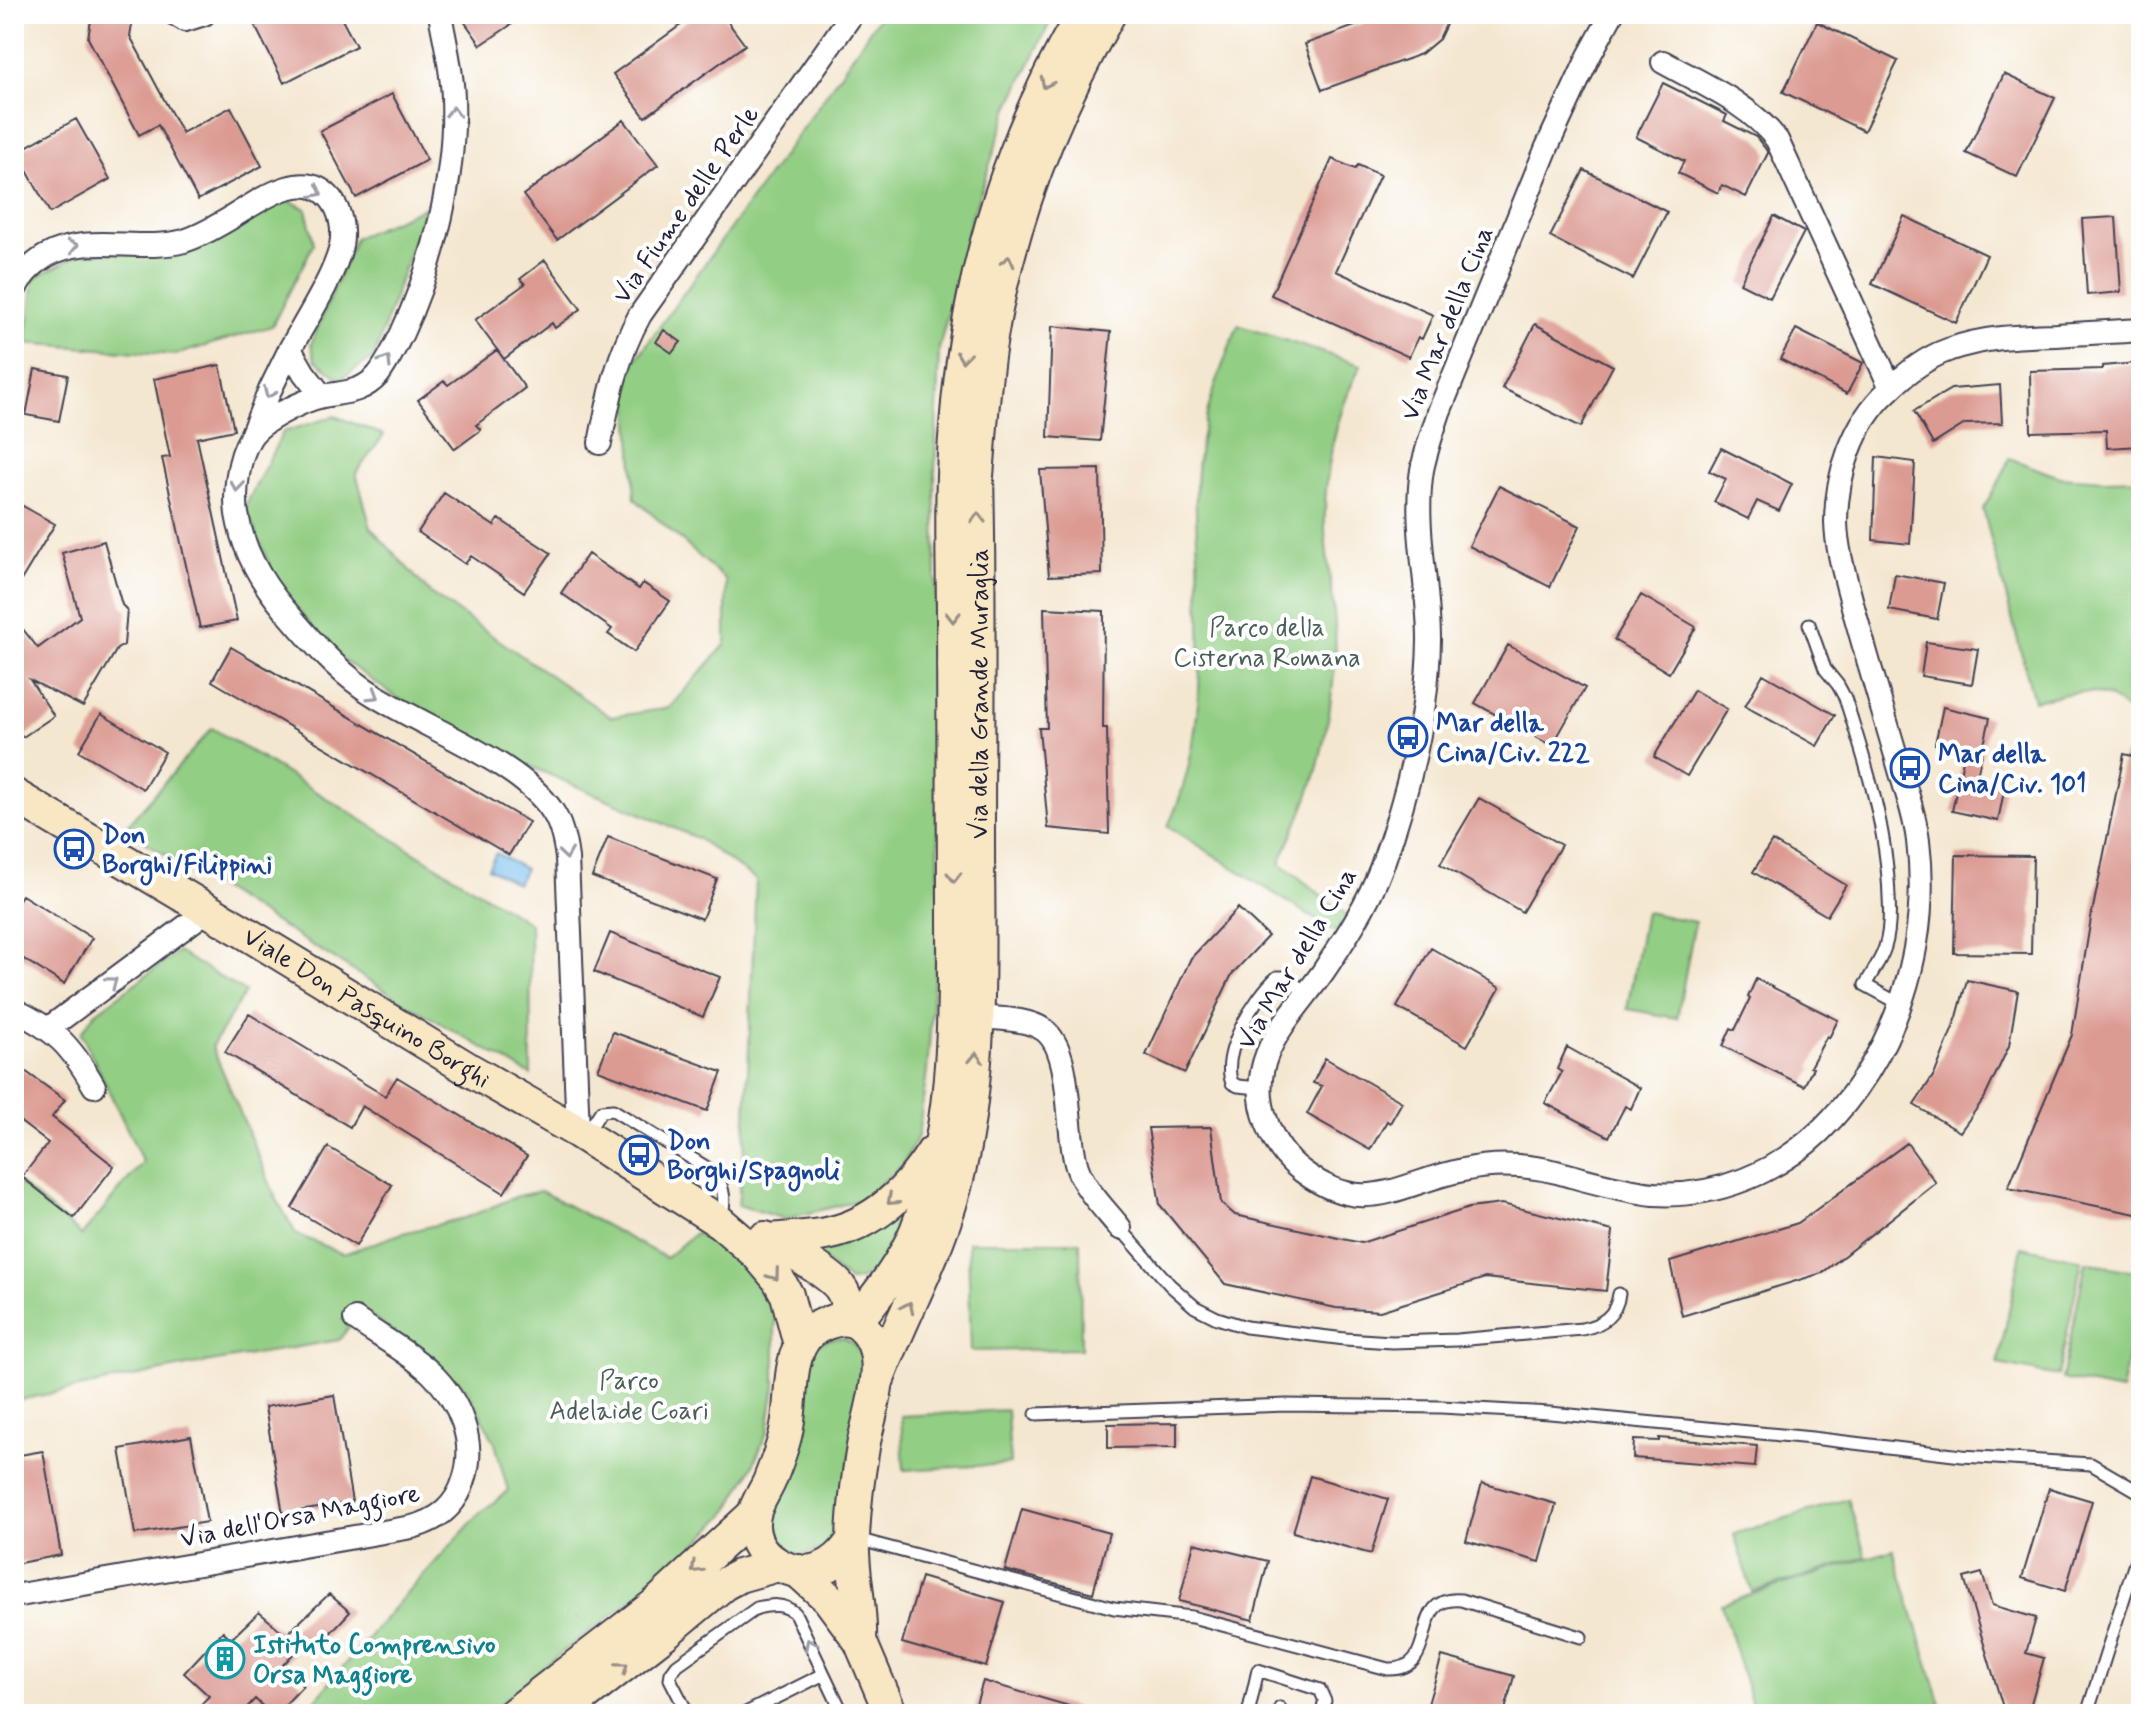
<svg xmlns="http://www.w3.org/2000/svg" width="2155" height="1728" font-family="Mynerve,sans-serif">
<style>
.green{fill:#92ce83;stroke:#5a785f;stroke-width:2}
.water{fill:#77beef;stroke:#4c7095;stroke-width:2}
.building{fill:#db9b93}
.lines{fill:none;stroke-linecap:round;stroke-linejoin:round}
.lane-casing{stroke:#424051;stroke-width:15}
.street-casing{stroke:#424051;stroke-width:26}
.secondary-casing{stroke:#424051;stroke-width:36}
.lane{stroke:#fff;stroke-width:11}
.street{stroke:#fff;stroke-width:22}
.secondary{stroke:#f9e7c3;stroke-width:32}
.oneway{stroke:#988e86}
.oneway2{stroke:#9c9ca7}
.labels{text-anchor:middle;stroke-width:8;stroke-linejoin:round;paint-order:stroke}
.street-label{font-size:26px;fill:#22223b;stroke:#fff}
.park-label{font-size:26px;fill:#495e54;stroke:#fff}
.transit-label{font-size:26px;font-weight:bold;fill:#164399;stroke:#fff;text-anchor:start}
.culture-label{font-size:26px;font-weight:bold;fill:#0d838f;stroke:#fff;text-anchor:start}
</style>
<rect width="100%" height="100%" fill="#fff"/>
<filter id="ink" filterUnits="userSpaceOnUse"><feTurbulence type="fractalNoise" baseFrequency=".0125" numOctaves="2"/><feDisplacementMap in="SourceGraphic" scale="16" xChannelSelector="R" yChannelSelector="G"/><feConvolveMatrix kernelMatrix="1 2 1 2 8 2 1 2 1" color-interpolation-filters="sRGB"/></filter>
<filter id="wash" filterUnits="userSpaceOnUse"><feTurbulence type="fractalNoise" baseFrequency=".006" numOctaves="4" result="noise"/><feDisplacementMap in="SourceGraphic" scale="32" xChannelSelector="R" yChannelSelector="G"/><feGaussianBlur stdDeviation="1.8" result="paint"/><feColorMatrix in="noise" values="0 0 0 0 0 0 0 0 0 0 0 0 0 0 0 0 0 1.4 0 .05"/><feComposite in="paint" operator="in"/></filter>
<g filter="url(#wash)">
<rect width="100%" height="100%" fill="#f4e7d0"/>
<path class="green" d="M881 14H1054L1009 107 972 217 939 349 935 471 939 916 927 1071 918 1136 903 1165 861 1200 785 1219 738 1205 745 1143 756 880 697 838 511 758 397 698 335 654 279 588 245 507 283 432 335 416 384 435 356 473 371 528 430 593 611 717 669 708 726 644V580L635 499 627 372 819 105Z
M284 198 306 209 314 243 272 326 175 355 26 343 34 278 82 253H183Z
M425 207 374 357 340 379 315 360 311 344 355 238Z
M1238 325 1361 365C1335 415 1323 474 1325 530 1327 573 1338 615 1335 658 1333 694 1327 731 1318 766 1309 799 1294 831 1280 863L1348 916 1335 932 1168 826C1207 745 1201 644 1198 556 1196 522 1194 486 1199 453 1205 408 1222 366 1238 325Z
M2009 458 2059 477 2106 480 2141 479V727C2133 718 2125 707 2114 700 2090 685 2060 695 2034 701L1983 509 2001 478Z
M212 728 530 923 531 1075 407 1004 124 829Z
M1645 912 1695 922 1677 1018 1627 1009Z
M178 952 245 992 212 1046 276 1198 296 1234 343 1254 403 1233 468 1217 518 1196 541 1191 666 1258 695 1233 752 1265 765 1281 775 1310V1386L768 1430 752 1468 729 1510 688 1554 646 1590 562 1652 488 1714H303L399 1602 480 1513 508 1491 495 1443 466 1388 361 1308 355 1319 339 1340 187 1366 14 1401V1179L82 1235 143 1162 81 1033 95 1013Z
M906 1205 881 1263C873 1274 862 1281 849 1281L805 1244Z
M968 1242H1080L1081 1349 971 1351Z
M2022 1247 2082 1260 2058 1376 1998 1364Z
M2086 1262 2141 1273V1296L2121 1391 2062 1379Z
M841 1338C857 1341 860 1352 864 1367L838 1534C817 1566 772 1559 769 1518 768 1509 775 1499 778 1490 787 1467 799 1445 805 1421 809 1402 801 1364 813 1349 819 1341 832 1338 841 1338Z
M1007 1410 1010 1464 904 1470 901 1416Z
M1848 1499 1866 1557 1752 1592 1734 1534Z
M1893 1550 1944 1714H1755L1721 1604Z"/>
<path class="water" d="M496 853 525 869 517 884 488 868Z"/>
<g id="blocks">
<path class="building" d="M92 14H134L130 36 182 133 231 107 262 166 198 200 158 125 139 135 88 38Z
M249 14H339L356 46 284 83Z
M459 14H527L481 45Z
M696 14H722L745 45 645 117 613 74Z
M1388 14H1451L1439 39 1421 54 1322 90 1305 44Z
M1817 22 1898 61 1864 131 1783 92Z
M2004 74 2055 98 2017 177 1966 153Z
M1663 83 1727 115 1724 121 1756 137 1765 148 1768 153 1746 197 1722 185 1718 193 1678 173 1684 161 1636 137Z
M392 94 427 160 356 198 320 131Z
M76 119 110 179 50 213 17 152Z
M624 120 658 165 557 240 523 195Z
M1332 159 1355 169 1358 165 1380 175 1336 271 1433 315 1422 339 1418 337 1409 357 1271 295Z
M1584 170 1667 212 1633 279 1550 237Z
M1774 216 1804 232 1770 298 1740 283Z
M1904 216 1987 255 1956 323 1872 284Z
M2116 217 2121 292 2087 295 2082 219Z
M545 260 581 309 555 328 552 323 504 359 475 320 525 284 520 279Z
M1535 324 1613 366 1581 427 1502 388Z
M1052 326 1111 332 1100 441 1048 437Z
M1796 329 1863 363 1847 394 1780 359Z
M664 330 681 342 672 353 656 342Z
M497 350 525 388 476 425 481 430 455 449 418 400 444 381 448 385Z
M2137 363 2141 446 2107 448 2106 430 2031 432 2030 371 2102 369V366Z
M220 365 234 430 197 438 237 621 200 628 162 458 170 457 154 379Z
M35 369 68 375 59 421 26 415Z
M2000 385 2002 423 1965 424 1933 444 1914 411 1951 389Z
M1721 448 1792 484 1779 511 1757 501 1748 519 1714 502 1726 479 1709 471Z
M1876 457 1915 462 1910 544 1873 540Z
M1100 469 1102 574 1049 576 1040 470Z
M1499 486 1580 526 1550 587 1469 546Z
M444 493 494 526 499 519 551 553 524 592 471 556 465 564 418 532Z
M14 501 55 524 14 592Z
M104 541 122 605 127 610 124 645 117 649 83 707 30 680 54 716 23 737 14 725V618L38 648 80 617 62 553Z
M588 554 639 589 643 583 670 601 634 652 608 634 612 629 561 593Z
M1895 574 1944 583 1937 619 1889 610Z
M1641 595 1696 627 1669 673 1614 640Z
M1044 608 1104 611 1103 728H1107L1109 834 1048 828 1039 728H1047Z
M1926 642 1978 649 1972 684 1921 676Z
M1508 645 1585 688 1552 746 1475 703Z
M231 647 529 822 509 855 212 681Z
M1763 674 1835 715 1817 746 1745 706Z
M1694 690 1727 709 1687 776 1654 757Z
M1943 707 1990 718 1976 780 2005 786 1998 821 1952 811 1965 751 1935 744Z
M101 714 165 752 143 789 79 751Z
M2124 754 2141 758V1215L2008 1188 2072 1035 2091 918Z
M1479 798 1561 845 1522 912 1440 864Z
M608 837 717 879 702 919 592 877Z
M1772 841 1846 885 1827 916 1753 872Z
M1956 855 2033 856 2031 954 1954 953Z
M22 895 92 938 64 984 14 953V907Z
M1238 908 1268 936 1232 974 1185 1073 1146 1055 1191 958Z
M610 933 720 977 703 1017 594 972Z
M1431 948 1500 988 1467 1046 1397 1007Z
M1756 979 1838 1020 1829 1038 1827 1036 1810 1067 1813 1068 1804 1086 1723 1046 1731 1028 1735 1030 1750 999 1748 997Z
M1967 980 2018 991 2009 1046 1985 1097 1960 1132 1914 1105 1935 1073 1957 1017Z
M249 1014 385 1096 397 1077 527 1156 504 1193 362 1106 350 1127 225 1052Z
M613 1032 722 1072 707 1111 598 1070Z
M1567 1047 1640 1088 1631 1109 1625 1106 1609 1137 1545 1103 1562 1072 1557 1069Z
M1325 1058 1402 1102 1390 1123 1387 1121 1370 1150 1307 1114 1322 1086 1313 1083Z
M14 1063 65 1100 52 1117 114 1166 74 1218 22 1177 48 1143 14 1117Z
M1211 1127 1221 1203 1235 1215 1361 1243 1469 1208 1502 1204 1613 1231 1606 1291 1485 1278 1380 1311 1336 1308 1225 1284 1160 1205 1148 1128Z
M1907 1143 1936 1183 1822 1273 1682 1316 1670 1262 1798 1223Z
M328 1147 392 1185 356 1246 292 1208Z
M334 1395 352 1502 283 1514 265 1407Z
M1177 1423V1447L1108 1448V1424Z
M191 1436 207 1522 135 1534 120 1449Z
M1659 1438 1757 1446 1755 1467 1633 1458 1634 1440 1659 1441Z
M43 1451 61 1555 14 1564V1456Z
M1310 1476 1388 1499 1371 1554 1293 1532Z
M1482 1483 1556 1504 1540 1562 1466 1541Z
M2049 1488 2092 1501 2065 1591 2022 1578Z
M1022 1509 1109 1533 1093 1593 1005 1570Z
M1194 1543 1268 1561 1253 1620 1179 1601Z
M1982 1573 1992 1605 2036 1618 2026 1653 2044 1658 2028 1714H2005L1964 1578Z
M921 1577 1005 1602 986 1667 902 1643Z
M329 1594 350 1612 317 1647 308 1638 282 1666 303 1686 276 1714H271L255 1699 241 1714H192L209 1696 184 1673 223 1631 231 1639 259 1612 286 1635Z
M1442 1656 1514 1676 1504 1714H1437L1426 1711Z
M983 1681 1083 1710 1082 1714H973Z"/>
</g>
</g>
<g filter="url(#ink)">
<use href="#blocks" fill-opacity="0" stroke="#424051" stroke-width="2"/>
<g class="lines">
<defs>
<path id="lane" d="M1809 624 1825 669 1838 685 1845 698C1866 763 1887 829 1889 897 1890 913 1890 931 1885 947 1881 960 1872 973 1865 985L1900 1004
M1259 1088 1238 1086 1232 1083C1220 1053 1255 997 1277 977H1285L1307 993
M583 1129 594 1122 601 1111 613 1110 717 1174C724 1191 726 1200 721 1218
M1120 1228 1170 1285 1195 1307 1217 1318 1246 1327 1345 1339 1392 1342 1457 1340 1582 1329C1602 1325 1616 1316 1619 1294
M1036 1414 1286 1405 1441 1407 1550 1413 1812 1438 1962 1456 2091 1464 2141 1493
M857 1539 1114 1608 1192 1617 1388 1669C1443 1671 1406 1595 1461 1600L1581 1637
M688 1714 670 1679 671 1673 677 1665 757 1608C771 1605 783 1603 795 1613L843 1714
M744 1714 824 1674
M1248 1714 1258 1670 1320 1690 1325 1701 1321 1714
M1278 1714 1280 1708
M2087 1714 2141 1544"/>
<path id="street" d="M175 14 185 20 204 14
M440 14C445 42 452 69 453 98 456 174 434 264 402 333 395 347 388 362 378 375 362 393 344 392 323 396 304 400 260 421 250 438 238 458 234 492 237 514 243 551 262 583 285 610 309 638 332 666 362 687 415 725 519 759 553 812 562 826 565 842 567 858L578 1132
M1612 14 1589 56 1547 147 1439 412C1433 431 1426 450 1422 470 1413 526 1429 584 1429 640 1428 717 1408 794 1382 866 1368 904 1345 939 1323 972 1289 1020 1243 1058 1267 1123 1274 1142 1286 1159 1302 1171 1366 1219 1398 1183 1463 1170 1499 1162 1535 1165 1571 1176 1598 1183 1625 1191 1654 1194 1716 1198 1776 1173 1820 1131 1896 1057 1931 946 1918 841 1915 813 1904 786 1897 759 1882 708 1867 658 1853 607 1846 579 1837 552 1836 523 1836 476 1853 423 1888 391 1905 374 1925 358 1948 350 1983 337 2019 336 2056 335 2084 333 2113 332 2141 330
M1663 62C1702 84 1750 104 1777 140L1891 388
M14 291C21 275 31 265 46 256 89 232 138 253 184 241 197 237 210 230 222 223 250 208 302 163 331 199 341 212 344 230 341 246 335 275 305 322 290 349L304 373 322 396
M251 436 270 390 290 349
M600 443C609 398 617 356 640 315L852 14
M14 1010C56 1030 71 1046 94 1086
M978 1017C998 1019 1027 1018 1044 1030 1074 1052 1065 1131 1077 1167 1085 1190 1105 1209 1120 1228
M49 1028 208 910
M14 1596 412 1527C439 1520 456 1506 464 1480 477 1441 459 1400 431 1373 409 1352 380 1337 355 1319"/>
<g id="secondary">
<path id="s1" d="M14 795 241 930 470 1070 578 1132 720 1222 757 1254 778 1279 787 1295 800 1345"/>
<path d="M765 1238C782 1245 827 1272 839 1286 847 1296 849 1309 853 1321"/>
<path d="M770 1240C787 1238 804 1238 820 1235 870 1228 907 1193 933 1152"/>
<path d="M856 1322C879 1293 902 1265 916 1231 958 1127 954 1012 954 902 954 809 954 716 953 623 953 558 950 491 956 426 967 281 1008 140 1083 14"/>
<path id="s2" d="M878 1379C905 1309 943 1244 959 1171 984 1062 978 950 978 839 978 718 980 597 977 476 981 430 983 384 991 337 1010 221 1051 116 1109 14"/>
<path d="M852 1542C844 1554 835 1564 820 1569 791 1579 755 1558 753 1527 752 1509 762 1497 769 1482 775 1467 781 1452 785 1436 793 1407 787 1373 800 1346 805 1335 816 1327 827 1323 838 1319 852 1317 861 1326 894 1354 869 1412 863 1447 858 1477 854 1508 853 1538 851 1572 862 1607 860 1641"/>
<path d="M798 1571 828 1598 860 1641 891 1714"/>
<path d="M514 1714 655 1605 753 1515"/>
<path d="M561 1714 665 1633 724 1584 739 1576 778 1565"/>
</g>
</defs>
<use href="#lane" class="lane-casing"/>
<use href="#street" class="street-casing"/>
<use href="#secondary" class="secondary-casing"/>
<use href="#lane" class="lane"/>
<use href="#street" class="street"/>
<use href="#secondary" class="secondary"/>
</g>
<defs><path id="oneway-chevron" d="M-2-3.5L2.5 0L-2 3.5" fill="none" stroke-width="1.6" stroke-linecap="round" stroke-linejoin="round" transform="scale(2)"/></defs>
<g class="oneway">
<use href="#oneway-chevron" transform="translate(1046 83) rotate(115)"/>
<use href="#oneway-chevron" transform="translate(1008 261) rotate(-76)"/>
<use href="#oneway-chevron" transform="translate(963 357) rotate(97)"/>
<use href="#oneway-chevron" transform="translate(978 518) rotate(-90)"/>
<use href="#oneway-chevron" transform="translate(953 617) rotate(90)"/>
<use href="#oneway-chevron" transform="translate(954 877) rotate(90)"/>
<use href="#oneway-chevron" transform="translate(976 1058) rotate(-87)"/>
<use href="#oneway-chevron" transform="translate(892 1200) rotate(138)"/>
<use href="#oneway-chevron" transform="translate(774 1275) rotate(54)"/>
<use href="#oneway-chevron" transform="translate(908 1307) rotate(-65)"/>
<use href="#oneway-chevron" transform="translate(696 1568) rotate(136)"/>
<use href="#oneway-chevron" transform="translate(623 1667) rotate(-37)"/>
</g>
<g class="oneway2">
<use href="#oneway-chevron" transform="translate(453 112) rotate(-89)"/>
<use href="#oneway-chevron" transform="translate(317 192) rotate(26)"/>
<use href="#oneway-chevron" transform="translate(73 246) rotate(-13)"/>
<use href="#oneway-chevron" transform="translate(386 361) rotate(-59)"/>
<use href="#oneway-chevron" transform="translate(269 393) rotate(114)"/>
<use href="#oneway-chevron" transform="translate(237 486) rotate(96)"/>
<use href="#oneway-chevron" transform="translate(374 695) rotate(32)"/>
<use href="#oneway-chevron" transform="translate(566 854) rotate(82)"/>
<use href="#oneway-chevron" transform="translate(112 982) rotate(-37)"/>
<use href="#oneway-chevron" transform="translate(810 1644) rotate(-116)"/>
</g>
</g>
<defs>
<symbol id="bus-ring" viewBox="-11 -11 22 22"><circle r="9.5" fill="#fff" stroke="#1a4fb4" stroke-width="1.5"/><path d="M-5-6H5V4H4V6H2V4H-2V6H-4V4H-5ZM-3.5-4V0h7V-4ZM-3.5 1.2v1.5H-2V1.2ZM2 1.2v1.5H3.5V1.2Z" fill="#1a4fb4"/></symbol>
<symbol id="building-ring" viewBox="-11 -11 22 22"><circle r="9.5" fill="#fff" stroke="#0f9aa8" stroke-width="1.5"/><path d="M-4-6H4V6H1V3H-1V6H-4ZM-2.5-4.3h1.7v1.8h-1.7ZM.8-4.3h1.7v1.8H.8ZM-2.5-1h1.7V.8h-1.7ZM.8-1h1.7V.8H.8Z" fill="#0f9aa8"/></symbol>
</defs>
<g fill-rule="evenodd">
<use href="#bus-ring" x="1386" y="715" width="44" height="44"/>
<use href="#bus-ring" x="1888" y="746" width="44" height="44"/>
<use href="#bus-ring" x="52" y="827" width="44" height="44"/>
<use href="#bus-ring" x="617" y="1133" width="44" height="44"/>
<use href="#building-ring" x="203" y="1637" width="44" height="44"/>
</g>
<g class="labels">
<g class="street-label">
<text transform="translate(685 204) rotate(-55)" y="9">Via Fiume delle Perle</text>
<text transform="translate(1446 323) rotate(-68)" y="9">Via Mar della Cina</text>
<text dy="9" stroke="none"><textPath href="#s2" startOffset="702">Via della Grande Muraglia</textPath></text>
<text transform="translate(1296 958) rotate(-59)" y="9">Via Mar della Cina</text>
<text dy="9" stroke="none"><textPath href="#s1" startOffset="412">Viale Don Pasquino Borghi</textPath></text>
<text transform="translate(300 1515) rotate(-11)" y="9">Via dell'Orsa Maggiore</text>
</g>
<g class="park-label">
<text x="1267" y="636">Parco della<tspan x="1267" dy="30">Cisterna Romana</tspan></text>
<text x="629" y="1389">Parco<tspan x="629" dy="30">Adelaide Coari</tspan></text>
</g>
<g class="transit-label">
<text x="1436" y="731">Mar della<tspan x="1436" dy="30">Cina/Civ. 222</tspan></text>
<text x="1938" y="762">Mar della<tspan x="1938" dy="30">Cina/Civ. 101</tspan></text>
<text x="102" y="843">Don<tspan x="102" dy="30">Borghi/Filippini</tspan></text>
<text x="667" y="1149">Don<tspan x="667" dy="30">Borghi/Spagnoli</tspan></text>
</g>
<g class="culture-label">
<text x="253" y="1653">Istituto Comprensivo<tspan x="253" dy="30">Orsa Maggiore</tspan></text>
</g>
</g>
<rect width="2155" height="1728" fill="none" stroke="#fff" stroke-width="48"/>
</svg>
